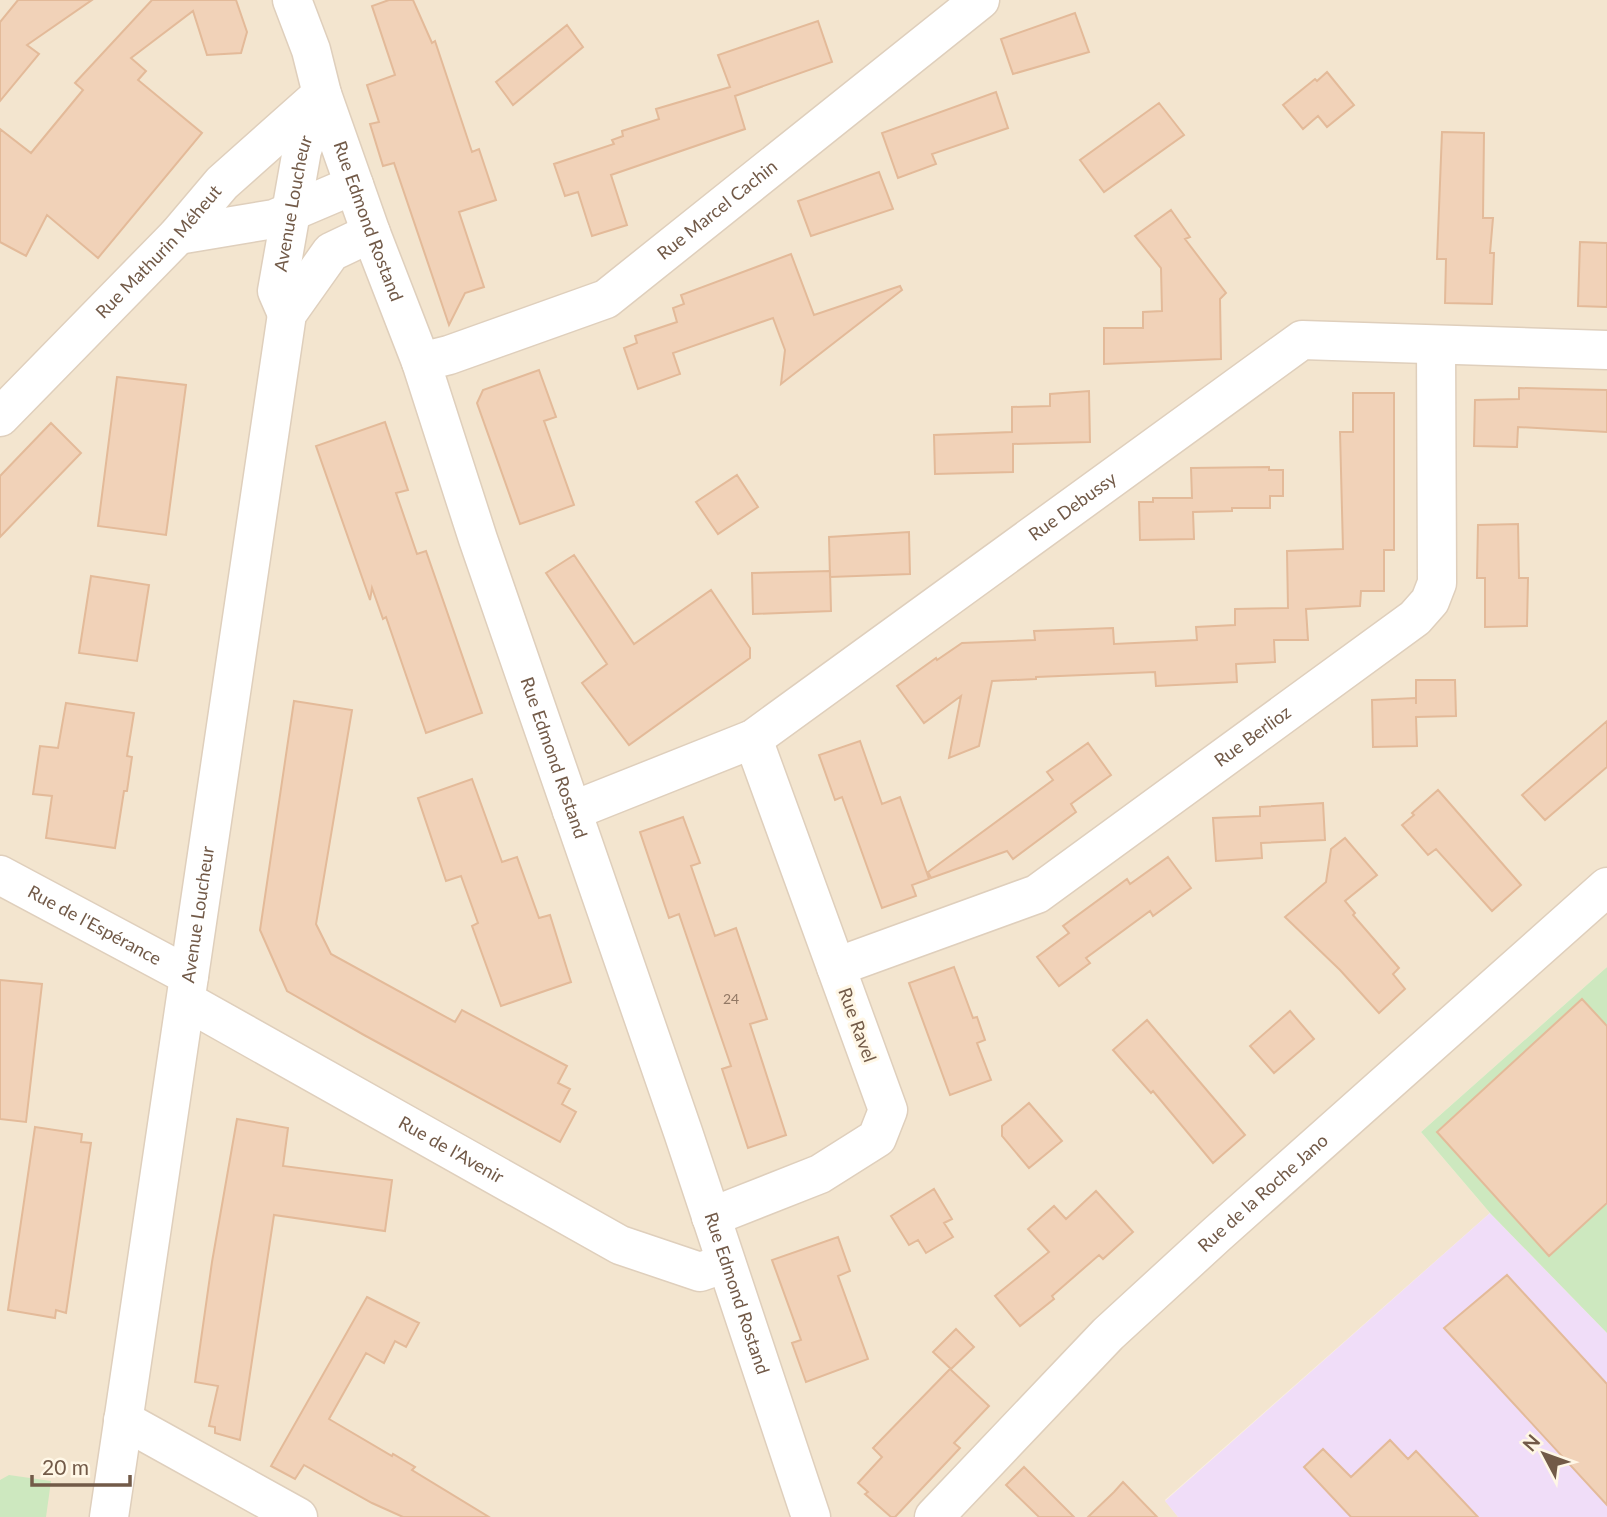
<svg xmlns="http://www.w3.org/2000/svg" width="1607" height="1517" font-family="Lato,sans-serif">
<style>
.residential{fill:#f3e5cf}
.education{fill:#f0ddf8}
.green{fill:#cde8bf}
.building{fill:#f1d2b8;stroke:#e3ba99;stroke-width:2}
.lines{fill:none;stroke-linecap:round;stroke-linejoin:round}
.minor-casing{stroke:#dfcfbc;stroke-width:41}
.minor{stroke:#fff;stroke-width:38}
.labels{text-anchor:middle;stroke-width:6;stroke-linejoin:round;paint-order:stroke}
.number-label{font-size:14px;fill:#927864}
.street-label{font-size:18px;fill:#725a48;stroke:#fff7e6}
</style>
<rect width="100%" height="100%" fill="#fcf3e0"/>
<path class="residential" d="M0 0H1607V967L1421 1132 1490 1213 1165 1500 1178 1517H0Z"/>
<path class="education" d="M1490 1213 1607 1333V1517H1178L1165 1501Z"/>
<path class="green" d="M1607 967V1333L1490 1213 1421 1132Z
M9 1475 51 1481 46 1517H0V1480Z"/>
<path class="building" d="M18 0H92L27 45 39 54 0 101V22Z
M152 0H236L247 32 241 53 207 55 193 11 131 58 146 71 138 80 202 133 98 258 47 215 26 256 0 242V129L31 153 83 90 75 83Z
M389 0H413L432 43 435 41 472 152 479 149 496 200 459 212 484 287 465 293 449 325 394 163 383 166 370 124 379 122 367 85 395 75 372 6Z
M1075 13 1089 52 1013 74 1001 39Z
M818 21 832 62 735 96 745 129 611 175 627 225 592 236 578 192 565 196 554 164 614 144 612 140 623 136 622 131 659 119 656 109 730 87 718 55Z
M567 25 583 47 513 105 496 82Z
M1327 72 1354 105 1327 127 1318 116 1303 129 1283 105 1315 79 1317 81Z
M996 92 1008 128 932 154 936 164 898 178 882 133Z
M1159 103 1184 135 1104 192 1080 160Z
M1442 132 1484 133 1483 218H1493L1490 253H1494L1492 304 1445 303 1446 259H1437Z
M879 172 893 209 811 236 798 201Z
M1171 210 1190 237 1185 239 1226 293 1220 299 1221 359 1104 364V328H1143V312L1162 311 1161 268 1135 236Z
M1580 242 1607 243V307L1578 306Z
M791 254 814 315 900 286 902 290 781 384 785 350 773 318 673 353 680 374 638 389 624 348 637 343 635 336 677 322 673 308 684 304 681 295Z
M539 370 556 417 544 421 574 505 520 524 477 403 483 390Z
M117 377 186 385 166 535 98 526Z
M1519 388 1607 390V432L1518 427 1517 447 1474 446 1475 400 1519 399Z
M1089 391 1090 442 1013 444V472L935 474 934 435 1012 432V407L1050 406V394Z
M1353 393H1394V550H1384V591H1361L1360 606 1306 609 1308 640H1274L1275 662 1236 664 1237 682 1156 686 1155 672 1036 677V679L992 681 979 746 949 758 961 696 924 723 897 686 936 658 937 660 962 643 1035 640 1034 631 1113 628 1114 644 1197 640 1196 627 1235 625V609L1288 608 1287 551 1343 549 1340 432H1353Z
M385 422 408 490 396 493 417 554 426 551 482 713 426 733 386 617 383 619 372 588 370 600 316 446Z
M51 423 81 453 0 537V476Z
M1269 467V470H1283V496H1270V508H1232V511L1193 512 1194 539 1140 540 1139 502H1153V498H1192L1191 468Z
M737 475 758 507 718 534 696 502Z
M1518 524 1519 578H1528L1527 626 1485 627V578H1477L1478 525Z
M909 532 910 574 830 577 829 537Z
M574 555 634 644 711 590 750 648V658L629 745 582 683 607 664 546 573Z
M830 571 831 611 753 614 752 573Z
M91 576 149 585 137 661 79 653Z
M1416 680H1455L1456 716 1416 717 1417 746 1373 747 1372 700 1416 698V704Z
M294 701 352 710 316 924 331 954 455 1022 462 1010 567 1066 558 1083 570 1089 562 1104 576 1112 560 1142 364 1035 287 991 260 930Z
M66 703 134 713 127 756 132 757 127 791H124L115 848 46 838 52 796 33 794 40 746 58 748Z
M1607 721V767L1545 820 1522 795Z
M860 741 882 804 900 797 929 879 912 885 916 896 882 908 842 797 835 800 819 755Z
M1088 743 1111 775 1071 804 1076 812 1013 859 1007 851 931 878 928 872 1053 780 1047 772Z
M472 779 502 862 517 857 539 918 550 915 571 982 501 1006 472 926 478 923 461 876 446 881 418 798Z
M1438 790 1521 885 1492 911 1436 849 1428 855 1402 825 1414 815 1412 813Z
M1323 803 1325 840 1261 843 1262 858 1216 861 1213 818 1260 816V807Z
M683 817 700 863 691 866 715 936 736 928 767 1019 750 1024 786 1135 748 1148 722 1069 731 1066 679 914 669 918 640 832Z
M1345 838 1377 875 1345 901 1355 913 1353 915 1399 968 1393 974 1405 989 1379 1013 1340 970 1285 917 1326 882 1331 849Z
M1168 857 1191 888 1153 916 1150 911 1086 958 1090 963 1059 986 1037 957 1069 933 1063 926 1127 879 1130 884Z
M954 967 973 1018 977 1017 985 1040 977 1043 991 1080 950 1095 909 983Z
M0 980 42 984 26 1122 0 1119Z
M1582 999 1607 1026V1203L1549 1256 1437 1132Z
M1290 1011 1314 1039 1274 1073 1250 1046Z
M1147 1020 1245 1135 1213 1163 1153 1091 1151 1093 1113 1050Z
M1029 1103 1062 1141 1029 1168 1002 1136V1126Z
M237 1119 288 1128 283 1166 392 1180 385 1231 274 1215 240 1440 215 1433V1427L209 1426 218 1386 195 1382 212 1262Z
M35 1127 82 1134 81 1142 91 1143 66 1313 56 1310 55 1318 8 1310Z
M934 1189 952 1219 944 1223 953 1237 926 1253 918 1240 909 1245 891 1216Z
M1096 1191 1133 1232 1103 1259 1099 1255 1052 1296 1054 1299 1020 1326 995 1296 1049 1252 1028 1229 1054 1206 1066 1219Z
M838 1237 850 1271 838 1276 868 1359 806 1382 792 1343 801 1340 772 1260Z
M1507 1275 1607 1384V1505L1444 1328Z
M367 1297 419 1323 406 1347 395 1341 384 1363 366 1353 329 1419 392 1456 393 1454 415 1467 412 1470 489 1517H403L372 1503 304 1465 295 1479 271 1466Z
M956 1329 974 1347 951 1369 933 1352Z
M950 1369 989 1406 954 1443 960 1448 895 1517H891L865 1494 868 1492 858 1483 882 1457 873 1448Z
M1390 1440 1408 1459 1416 1451 1478 1517H1351L1304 1467 1323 1449 1351 1477Z
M1024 1467 1074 1517H1039L1006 1485Z
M1123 1482 1157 1517H1088L1114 1492Z"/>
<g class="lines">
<defs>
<g id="minor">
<path id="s1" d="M292 0 311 50 322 94 371 233 421 362 478 539 683 1132 811 1517"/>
<path d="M178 235 274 219 354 185"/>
<path id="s2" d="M287 314 277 291 302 150 321 99"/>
<path id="s3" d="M421 362 449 355 606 299 980 0"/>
<path id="s4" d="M0 417 178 235 222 183 322 94"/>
<path id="s5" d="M572 811 753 739 1302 340 1607 350"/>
<path id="s6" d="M0 875 189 976"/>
<path id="s7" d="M836 967 1037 894 1415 618 1430 601 1437 583 1436 345"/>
<path id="s8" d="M186 1001 620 1245 700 1272 726 1263"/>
<path d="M711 1217 820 1174 877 1138 888 1110 753 739"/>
<path d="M123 1420 298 1517"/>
<path id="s9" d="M109 1517 287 314 331 252 371 233"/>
<path id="s10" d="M934 1517 1108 1334 1216 1235 1607 887"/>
</g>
</defs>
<use href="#minor" class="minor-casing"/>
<use href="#minor" class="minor"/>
</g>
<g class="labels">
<g class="number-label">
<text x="731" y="1004">24</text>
</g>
<g class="street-label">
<text dy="6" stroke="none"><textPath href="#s2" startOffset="114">Avenue Loucheur</textPath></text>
<text dy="6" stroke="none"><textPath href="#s3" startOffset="338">Rue Marcel Cachin</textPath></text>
<text dy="6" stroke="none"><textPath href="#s1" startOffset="234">Rue Edmond Rostand</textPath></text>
<text dy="6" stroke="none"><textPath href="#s4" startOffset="229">Rue Mathurin Méheut</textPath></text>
<text dy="6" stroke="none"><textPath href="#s5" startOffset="590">Rue Debussy</textPath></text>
<text dy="6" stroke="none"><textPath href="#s7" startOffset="481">Rue Berlioz</textPath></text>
<text dy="6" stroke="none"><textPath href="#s1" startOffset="802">Rue Edmond Rostand</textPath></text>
<text dy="6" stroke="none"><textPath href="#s9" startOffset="609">Avenue Loucheur</textPath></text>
<text dy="6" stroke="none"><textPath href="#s6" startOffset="107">Rue de l'Espérance</textPath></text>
<text transform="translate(857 1025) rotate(70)" y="6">Rue Ravel</text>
<text dy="6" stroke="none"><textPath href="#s8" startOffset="304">Rue de l'Avenir</textPath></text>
<text dy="6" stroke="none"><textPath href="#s10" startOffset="462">Rue de la Roche Jano</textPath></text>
<text dy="6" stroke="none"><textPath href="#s1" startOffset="1368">Rue Edmond Rostand</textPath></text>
</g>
</g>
<g transform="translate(1544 1454) rotate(311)" stroke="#fff7e6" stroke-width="5" paint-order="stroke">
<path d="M0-5L12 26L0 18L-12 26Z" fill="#725a48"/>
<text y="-10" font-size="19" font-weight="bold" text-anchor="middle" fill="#725a48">N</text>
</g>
<path d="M32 1475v10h98v-10" fill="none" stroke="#725a48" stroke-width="3.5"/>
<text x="42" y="1475" font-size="21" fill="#725a48" stroke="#fff7e6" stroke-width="5" paint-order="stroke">20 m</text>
</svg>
